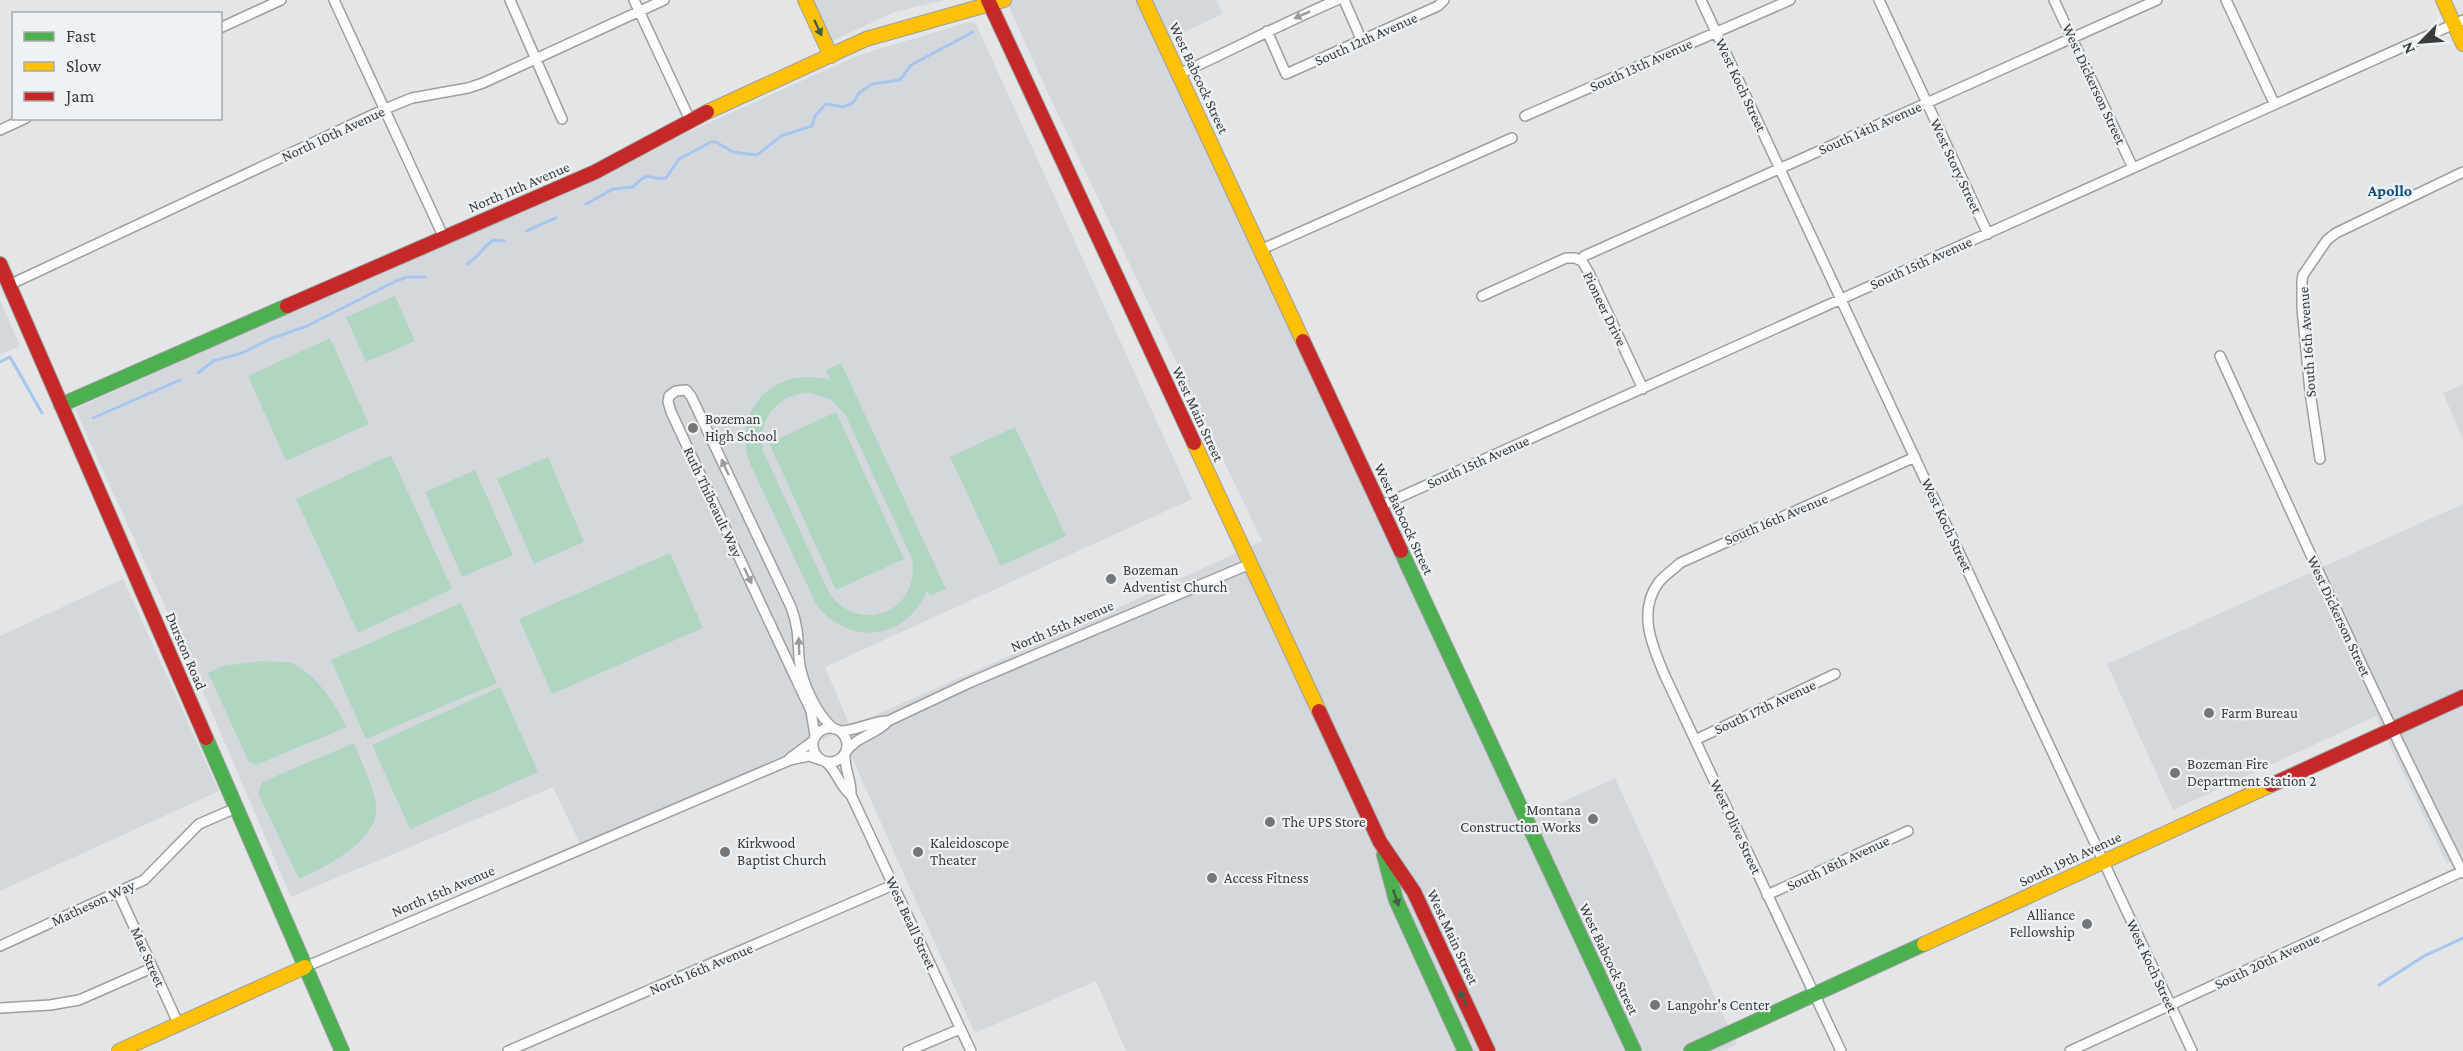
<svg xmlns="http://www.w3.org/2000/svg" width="2463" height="1051" font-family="'Crimson Pro',serif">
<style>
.built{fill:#d4d8dd}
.green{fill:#b0d6c1;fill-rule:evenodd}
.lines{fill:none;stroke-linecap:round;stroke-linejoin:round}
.stream{stroke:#a7c6ee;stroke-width:3}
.street-casing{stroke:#9d9e9f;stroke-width:12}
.fast-casing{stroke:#9d9e9f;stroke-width:16}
.slow-casing{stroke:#9d9e9f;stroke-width:16}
.jam-casing{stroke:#9d9e9f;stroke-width:16}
.street{stroke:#fbfbfb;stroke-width:9}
.fast{stroke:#4caf50;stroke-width:14}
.slow{stroke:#ffc107;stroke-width:14}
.jam{stroke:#c62828;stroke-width:14}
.oneway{fill:#9a9b9c}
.oneway2{fill:#3f5e42}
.poi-dot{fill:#757678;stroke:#eff2f4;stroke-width:2}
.labels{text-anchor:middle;stroke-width:4.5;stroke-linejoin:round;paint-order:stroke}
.street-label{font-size:15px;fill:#3a3b3c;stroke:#eff2f4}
.poi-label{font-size:15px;fill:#3a3b3c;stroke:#eff2f4;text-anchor:start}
.neighbourhood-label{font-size:16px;font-weight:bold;fill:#0e4d7d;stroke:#eff2f4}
</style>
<rect width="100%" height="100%" fill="#e3e5e6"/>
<path class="built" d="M805 0H945L894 12 826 44Z
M1006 0H1216L1223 14 1158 44 1521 821 1615 778 1737 1045 1723 1051H1126L1096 981 975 1033 848 749 850 727 581 846 553 787 291 897 192 666 75 409 859 55 969 22 976 24 1192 499 825 667 850 726 1102 615 1262 541 1046 89Z
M0 300 20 346 0 355Z
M2463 384V439L2443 393Z
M2463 504V857L2447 864 2376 716 2173 810 2107 664Z
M123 579 219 791 0 891V636Z"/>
<path class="green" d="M395 296 415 341 366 362 346 317Z
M330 338 369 424 286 461 248 376Z
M841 363 946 589 930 596 927 591C906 640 851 647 817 606L751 466C729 410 774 365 830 380L826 370ZM809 393 830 399 845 414 912 559C920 611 863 635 830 595L763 451C757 420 777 394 809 393Z
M836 412 904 559 836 590 769 443Z
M1015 427 1066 536 1001 566 950 457Z
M391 455 452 589 358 633 296 499Z
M548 457 584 542 534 564 497 479Z
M475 470 513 555 462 577 425 492Z
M670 553 703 628 552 694 519 619Z
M461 603 497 683 366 739 331 660Z
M262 661C271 662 283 661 291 663 316 673 335 704 347 727L256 765 249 762 208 673 223 666Z
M500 687 538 772 410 829 372 745Z
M354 743C361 762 373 784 376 805 381 840 324 868 299 879L258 793 262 782Z"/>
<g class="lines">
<path class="stream" d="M586 204 613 189 633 187C652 168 646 181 666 178L679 159 711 142H716L733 152 757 155 781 136 812 126 815 116 826 104 843 107 853 103 859 93 872 84 900 80 911 65 973 32
M526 231 556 218
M467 264C478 257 483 248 493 240L504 241
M0 362 10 357 42 413
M198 373 213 361 242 353 270 339 307 326 396 281 407 277H425
M93 418 180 380
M2379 985 2424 956 2463 938"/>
<defs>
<path id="street" d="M334 0 444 238
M510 0 562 119
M634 0 690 120
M1344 0 1362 41
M1701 0 2192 1051
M1879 0 1988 234
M2054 0 2133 168
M2226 0 2274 103
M220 28 281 0
M1267 31 1286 74 1438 6 1444 0
M1179 74C1232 50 1283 23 1337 0
M1525 116 1790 0
M0 130 26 118
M1260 250 1512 138
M1584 256 2157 0
M9 285 385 109 412 98 468 88 483 83 664 0
M1482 296 1566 258H1575L1582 261 1589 273 1643 389
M2220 356C2299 529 2377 703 2463 873
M2320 459 2310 392 2302 308V281L2303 275 2327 240 2336 233 2463 172
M1380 506 2463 20
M813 745a17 17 0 1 1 34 0a17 17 0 1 1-34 0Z
M840 731C857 731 871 721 888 721
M815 736 811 711 671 412 668 402 669 396 676 391 686 390 691 396 791 607C798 625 798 639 799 658 801 681 816 714 834 729
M1695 740 1835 674
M845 753C856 736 876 735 888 721L971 682 1250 564
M845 754C844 769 852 781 851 795L971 1051
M790 758 813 741
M826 762C837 771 840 787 851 795
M118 892 178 1023
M1767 895 1908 831
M0 946 144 880 199 824 236 808
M305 967 790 760 809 756 821 760
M0 1008 50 1005 79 1000 152 968
M508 1051 893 885
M908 1051 960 1029
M1841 1051 1665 676C1652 646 1637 611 1659 582 1665 575 1674 569 1680 563L1915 457
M2070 1051 2463 871"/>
<path id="fast" d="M61 405 287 306
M1401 551 1634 1051
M206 738 342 1051
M1384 855 1396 900 1465 1051
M1691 1051 1924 944"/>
<path id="slow" d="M805 0 831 56
M1144 0 1303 341
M2443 0 2463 44
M707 112 866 39 1004 0
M1194 443 1319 711
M1924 944 2271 785
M119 1051 305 967"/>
<path id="jam" d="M988 0 1194 443
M0 264 206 738
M287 306 595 172 707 112
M1303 341 1401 551
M1319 711 1380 842 1414 892 1488 1051
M2271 785 2463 697"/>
</defs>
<use href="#street" class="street-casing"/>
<use href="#fast" class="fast-casing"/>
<use href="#slow" class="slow-casing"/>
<use href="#jam" class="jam-casing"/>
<use href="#street" class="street"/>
<use href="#fast" class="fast"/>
<use href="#slow" class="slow"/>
<use href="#jam" class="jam"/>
</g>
<defs><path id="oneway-solid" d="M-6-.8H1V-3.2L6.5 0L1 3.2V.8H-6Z" transform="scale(1.5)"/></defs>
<g class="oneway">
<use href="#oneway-solid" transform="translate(1302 15) rotate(156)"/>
<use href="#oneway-solid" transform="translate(725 467) rotate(-115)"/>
<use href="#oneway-solid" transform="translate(748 576) rotate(65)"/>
<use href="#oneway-solid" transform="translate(799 646) rotate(-92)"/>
</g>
<g class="oneway2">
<use href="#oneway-solid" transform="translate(818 28) rotate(65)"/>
<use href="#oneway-solid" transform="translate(1396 898) rotate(71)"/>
<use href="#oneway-solid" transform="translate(1463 998) rotate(-115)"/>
</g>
<g class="poi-dot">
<circle cx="693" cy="428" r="6"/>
<circle cx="1111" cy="579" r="6"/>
<circle cx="2209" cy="713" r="6"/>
<circle cx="2175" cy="773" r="6"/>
<circle cx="1593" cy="819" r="6"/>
<circle cx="1270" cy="822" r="6"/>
<circle cx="725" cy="852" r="6"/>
<circle cx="918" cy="852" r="6"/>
<circle cx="1212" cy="878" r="6"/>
<circle cx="2087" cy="924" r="6"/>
<circle cx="1655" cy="1005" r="6"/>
</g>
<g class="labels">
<g class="street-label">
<text transform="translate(1366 39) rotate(-24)" y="5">South 12th Avenue</text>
<text transform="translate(1641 65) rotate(-24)" y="5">South 13th Avenue</text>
<text transform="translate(1199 78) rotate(65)" y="5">West Babcock Street</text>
<text transform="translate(2094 84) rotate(65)" y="5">West Dickerson Street</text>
<text transform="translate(1741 85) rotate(65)" y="5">West Koch Street</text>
<text transform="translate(1870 128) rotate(-24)" y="5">South 14th Avenue</text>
<text transform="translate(333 134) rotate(-25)" y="5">North 10th Avenue</text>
<text transform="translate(1956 166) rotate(65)" y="5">West Story Street</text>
<text transform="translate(519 187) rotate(-23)" y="5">North 11th Avenue</text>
<text transform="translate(1921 263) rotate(-24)" y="5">South 15th Avenue</text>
<text transform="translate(1605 309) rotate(64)" y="5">Pioneer Drive</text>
<text transform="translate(2307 342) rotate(-94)" y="5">South 16th Avenue</text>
<text transform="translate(1198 414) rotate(65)" y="5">West Main Street</text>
<text transform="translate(1478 462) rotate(-24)" y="5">South 15th Avenue</text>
<text transform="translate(713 502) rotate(65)" y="5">Ruth Thibeault Way</text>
<text transform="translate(1404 519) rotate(65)" y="5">West Babcock Street</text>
<text transform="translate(1776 519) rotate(-23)" y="5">South 16th Avenue</text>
<text transform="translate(1947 525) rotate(65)" y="5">West Koch Street</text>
<text transform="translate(2339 616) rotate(65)" y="5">West Dickerson Street</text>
<text transform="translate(1062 626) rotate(-23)" y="5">North 15th Avenue</text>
<text transform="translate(186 651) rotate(67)" y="5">Durston Road</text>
<text transform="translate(1765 707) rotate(-25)" y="5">South 17th Avenue</text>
<text transform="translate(1736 827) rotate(65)" y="5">West Olive Street</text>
<text transform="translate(2070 859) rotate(-25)" y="5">South 19th Avenue</text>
<text transform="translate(1838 863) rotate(-25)" y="5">South 18th Avenue</text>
<text transform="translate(443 891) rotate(-23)" y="5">North 15th Avenue</text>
<text transform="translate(93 903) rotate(-25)" y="5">Matheson Way</text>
<text transform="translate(911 923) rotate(65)" y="5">West Beall Street</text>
<text transform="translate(1453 937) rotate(65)" y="5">West Main Street</text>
<text transform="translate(148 957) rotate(66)" y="5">Mae Street</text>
<text transform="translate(1609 959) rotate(65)" y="5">West Babcock Street</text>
<text transform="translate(2267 961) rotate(-25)" y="5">South 20th Avenue</text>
<text transform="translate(2152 966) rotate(65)" y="5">West Koch Street</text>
<text transform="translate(701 969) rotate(-23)" y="5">North 16th Avenue</text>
</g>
<g class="poi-label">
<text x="705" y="424">Bozeman<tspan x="705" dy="17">High School</tspan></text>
<text x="1123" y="575">Bozeman<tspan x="1123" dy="17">Adventist Church</tspan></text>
<text x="2221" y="718">Farm Bureau</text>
<text x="2187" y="769">Bozeman Fire<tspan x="2187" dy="17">Department Station 2</tspan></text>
<text x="1581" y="815" text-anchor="end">Montana<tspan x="1581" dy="17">Construction Works</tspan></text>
<text x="1282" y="827">The UPS Store</text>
<text x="737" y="848">Kirkwood<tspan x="737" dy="17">Baptist Church</tspan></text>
<text x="930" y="848">Kaleidoscope<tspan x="930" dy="17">Theater</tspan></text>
<text x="1224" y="883">Access Fitness</text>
<text x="2075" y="920" text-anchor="end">Alliance<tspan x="2075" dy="17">Fellowship</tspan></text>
<text x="1667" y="1010">Langohr's Center</text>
</g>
<g class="neighbourhood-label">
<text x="2390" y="196">Apollo</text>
</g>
</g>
<rect x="12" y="12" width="210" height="108" fill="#eff2f4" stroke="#a7a9aa" stroke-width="1.5"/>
<rect x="24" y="32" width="30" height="9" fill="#4caf50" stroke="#a7a9aa" stroke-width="1.5"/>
<text x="66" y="42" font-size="18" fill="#3a3b3c">Fast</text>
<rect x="24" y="62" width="30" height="9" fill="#ffc107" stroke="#a7a9aa" stroke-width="1.5"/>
<text x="66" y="72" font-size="18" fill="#3a3b3c">Slow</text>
<rect x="24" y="92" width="30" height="9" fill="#c62828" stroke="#a7a9aa" stroke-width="1.5"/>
<text x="66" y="102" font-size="18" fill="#3a3b3c">Jam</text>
<g transform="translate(2421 42) rotate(245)" stroke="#eff2f4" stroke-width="4.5" paint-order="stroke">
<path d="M0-4.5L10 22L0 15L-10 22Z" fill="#3a3b3c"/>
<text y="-9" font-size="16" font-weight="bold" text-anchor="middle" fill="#3a3b3c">N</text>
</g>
</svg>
